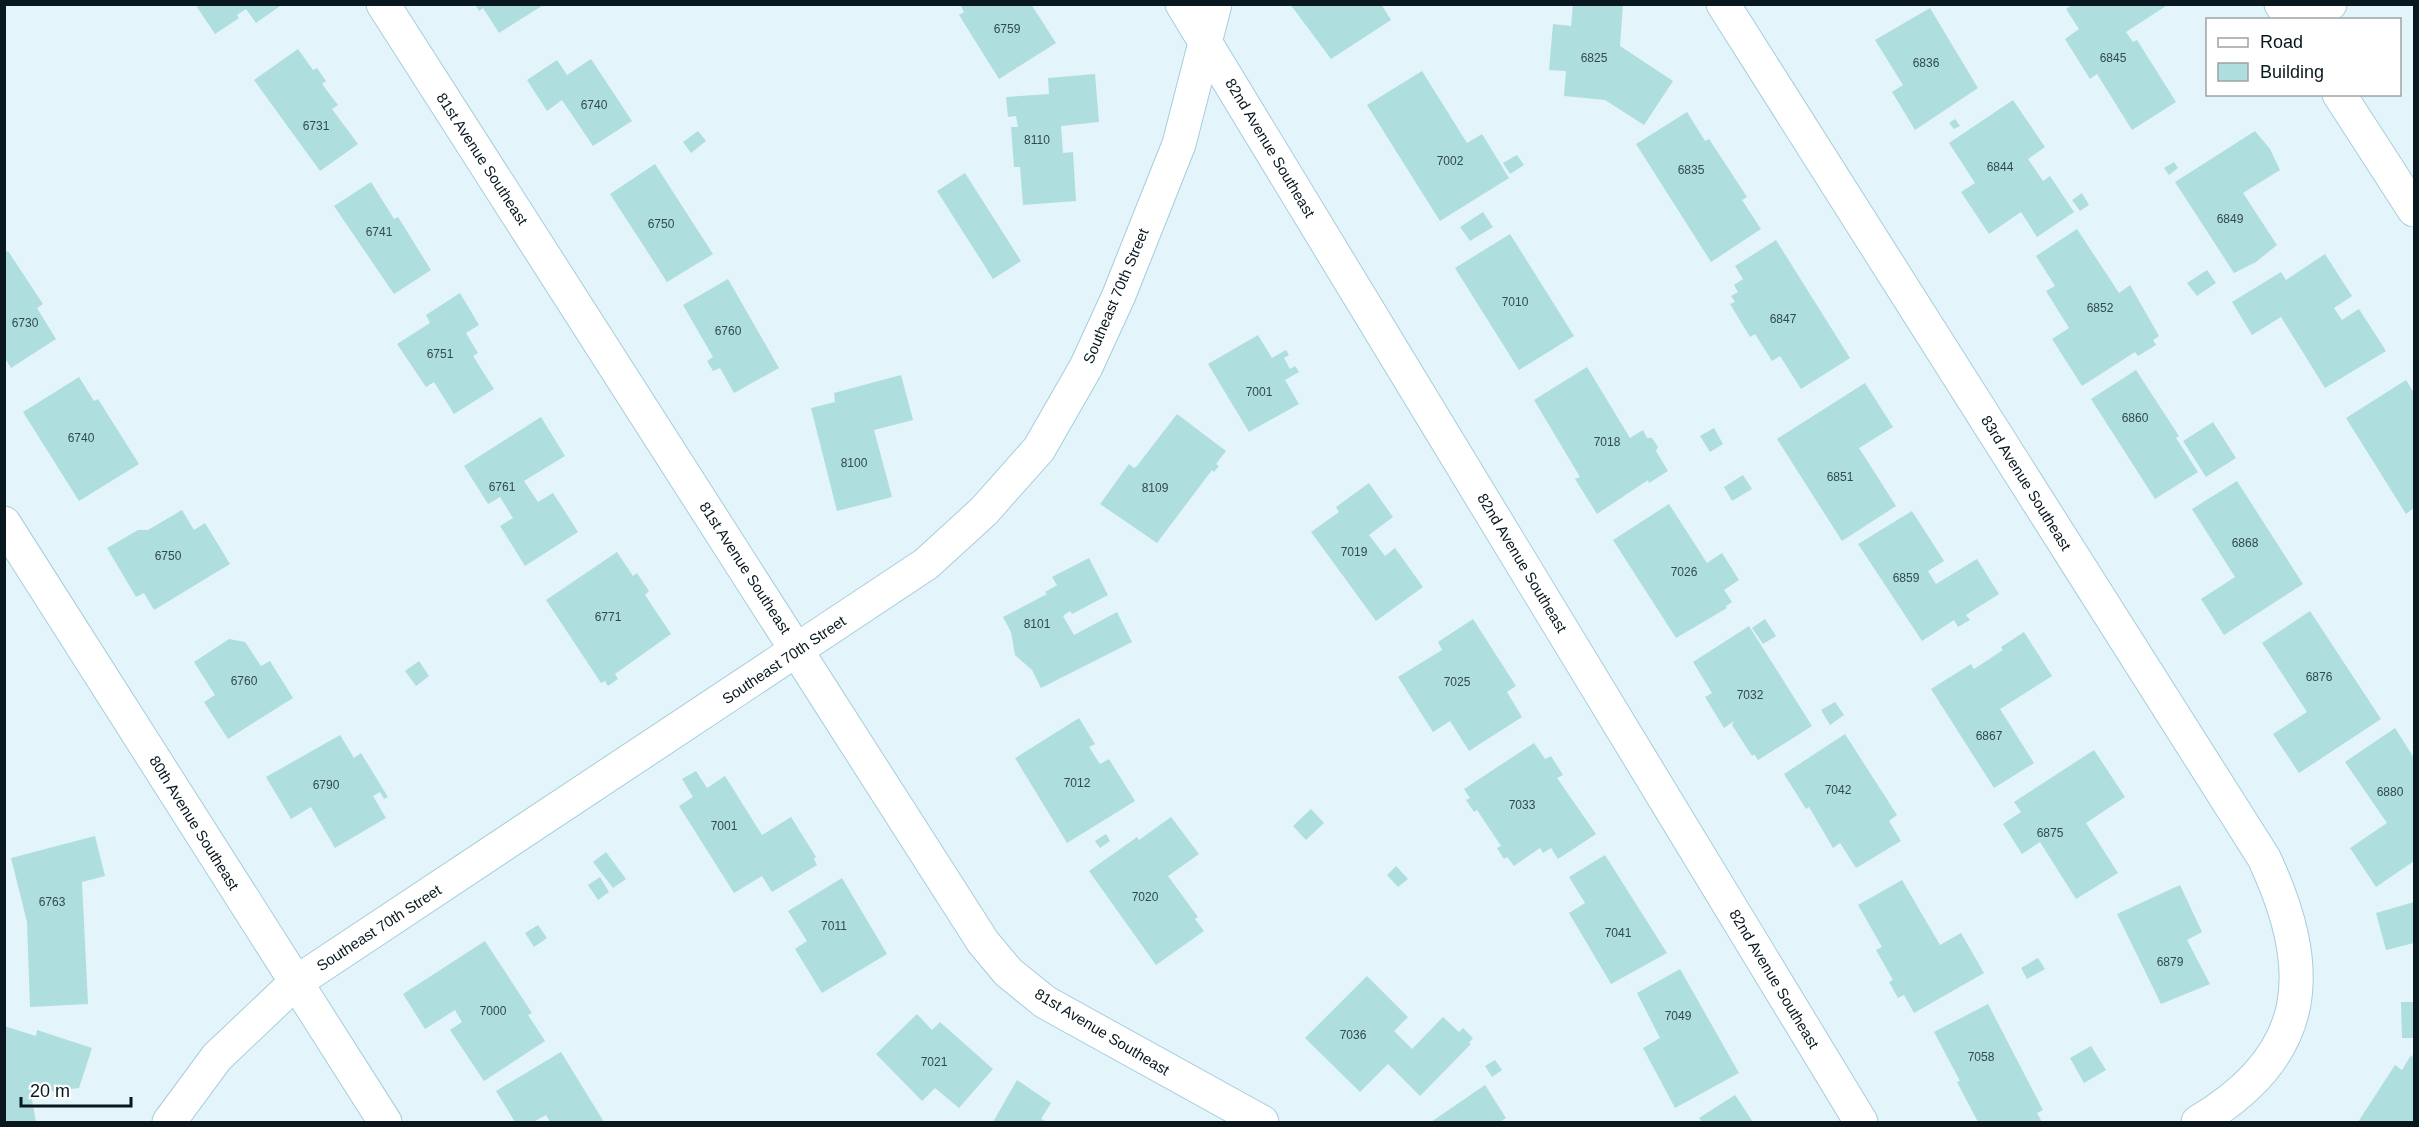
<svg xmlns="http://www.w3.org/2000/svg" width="2419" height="1127" font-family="Helvetica,sans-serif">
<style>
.building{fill:#afdede}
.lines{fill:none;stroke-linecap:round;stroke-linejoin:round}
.minor-casing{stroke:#a5cddd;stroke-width:35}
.tertiary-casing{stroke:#a5cddd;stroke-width:35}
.minor{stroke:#fff;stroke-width:33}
.tertiary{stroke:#fff;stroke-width:33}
.labels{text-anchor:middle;stroke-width:6;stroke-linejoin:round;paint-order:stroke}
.number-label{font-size:12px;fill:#324a4e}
.street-label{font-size:15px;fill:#09181e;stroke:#fff}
</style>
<rect width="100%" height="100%" fill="#e4f4fb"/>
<path class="building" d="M195 4H283L256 23 246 9 237 15 239 18 215 34Z
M475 4H545L499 33 483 8 479 11Z
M960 4H1031L1056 43 999 79 959 15 964 12Z
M1290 4H1381L1391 20 1331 59Z
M1573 4H1623L1620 46 1673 81 1644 125 1605 100 1564 96 1566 71 1549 70 1553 24 1571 26Z
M2073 4H2169L2126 32 2133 42 2137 40 2176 102 2132 130 2097 74 2090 79 2065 39 2079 29 2066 9Z
M1930 8 1978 88 1915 130 1892 92 1903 85 1875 40Z
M298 49 313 70 317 68 326 81 322 84 338 105 332 109 358 144 320 171 254 80Z
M591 59 632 121 593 146 562 100 547 111 527 80 557 60 567 75Z
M1422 71 1467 143 1482 134 1509 178 1440 221 1367 105Z
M1095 74 1099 122 1061 126 1063 153 1073 152 1076 201 1023 205 1020 167H1014L1011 127H1018L1016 116 1008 117 1006 97 1049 94 1048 78Z
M2013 100 2045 147 2028 159 2043 181 2050 176 2074 212 2037 237 2021 212 1989 234 1961 192 1975 183 1949 143Z
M1687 112 1705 141 1709 139 1747 197 1742 200 1761 229 1711 262 1636 144Z
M1955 119 1960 126 1954 129 1949 123Z
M698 131 706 141 691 153 683 142Z
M2255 131 2270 149 2280 170 2243 193 2277 245 2256 262 2234 273 2175 182Z
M1517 155 1524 165 1510 174 1503 163Z
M2174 162 2178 168 2169 175 2164 168Z
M655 164 713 254 667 282 610 194Z
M965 173 1021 261 993 279 937 191Z
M371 182 394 219 398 217 431 270 394 294 334 206Z
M2082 193 2089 205 2080 211 2072 200Z
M1483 212 1493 227 1470 241 1460 227Z
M2077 229 2119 293 2130 285 2159 336 2153 340 2156 345 2138 356 2135 352 2082 386 2052 339 2069 328 2046 291 2055 286 2036 256Z
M1510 234 1574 336 1519 370 1455 268Z
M1776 240 1850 358 1801 389 1780 356 1772 361 1755 334 1750 337 1730 304 1735 302 1731 296 1738 292 1734 285 1743 279 1735 266Z
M8 251 43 304 37 308 56 339 11 368 4 357V253Z
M2325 254 2352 296 2334 308 2342 320 2359 309 2386 351 2325 388 2281 317 2252 335 2232 302 2281 272 2286 280Z
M2207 270 2216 283 2197 296 2187 283Z
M728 279 779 368 734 393 720 368 713 371 707 361 713 357 683 305Z
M460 293 479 325 466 333 478 353 473 356 494 389 454 414 434 382 426 387 397 344 430 323 426 315Z
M1258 335 1272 358 1286 350 1289 355 1284 358 1290 369 1295 366 1299 372 1285 380 1299 404 1249 432 1208 364Z
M1587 367 1630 438 1643 430 1647 438H1652L1658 447 1656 451 1668 471 1649 483 1648 480 1597 514 1575 479 1580 477 1534 400Z
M2136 370 2179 436 2176 438 2198 472 2155 499 2091 399Z
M901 375 913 420 874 430 892 497 837 511 811 408 835 402 834 393Z
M79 377 94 401 98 399 139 464 79 501 23 412Z
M2406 380 2414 393V508L2406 514 2346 418Z
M1865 383 1893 427 1859 448 1896 506 1842 541 1777 439Z
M1177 414 1226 451 1216 464 1219 466 1214 472 1212 470 1157 543 1100 504 1129 464 1134 468 1137 466Z
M541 417 565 456 524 481 538 502 553 493 578 532 525 566 500 526 513 518 500 497 488 504 464 466Z
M2213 422 2236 458 2206 477 2183 441Z
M1714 428 1723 444 1710 452 1700 436Z
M1743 475 1752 489 1732 501 1724 487Z
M2237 481 2303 584 2224 635 2201 599 2235 577 2192 509Z
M1369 483 1393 517 1369 535 1385 556 1395 548 1423 587 1376 621 1311 532 1339 512 1336 507Z
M1669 504 1707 563 1722 553 1739 580 1724 590 1732 602 1726 606 1727 608 1676 638 1613 540Z
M182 510 194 530 205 523 230 564 154 610 144 593 136 597 107 548 138 530H148Z
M1912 511 1944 561 1928 571 1936 584 1977 559 1999 594 1966 615 1970 620 1958 627 1954 620 1922 641 1858 544Z
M617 552 633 576 637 573 649 591 645 595 671 634 615 674 618 679 608 686 605 681 601 683 546 600Z
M1089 558 1108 595 1072 614 1070 611 1063 616 1074 635 1117 612 1132 642 1041 688 1032 670 1015 655 1011 632 1003 617 1047 594 1045 592 1057 585 1052 577Z
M2310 611 2381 719 2299 773 2273 734 2307 712 2262 643Z
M1473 619 1516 686 1507 692 1522 717 1469 751 1450 721 1433 732 1398 677 1442 650 1438 642Z
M1765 619 1776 636 1763 644 1752 628Z
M1749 626 1812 726 1758 760 1754 754 1752 756 1732 725 1734 721 1724 728 1705 697 1712 693 1693 662Z
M2024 632 2052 676 2000 709 2034 763 1994 788 1931 689 1971 664 1974 669 2003 650 2001 647Z
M229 639 245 642 261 666 270 661 293 698 228 739 204 702 215 695 194 662Z
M419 661 429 676 416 686 405 671Z
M1835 702 1844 715 1830 725 1821 710Z
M1079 718 1095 744 1089 747 1100 764 1109 759 1135 801 1067 843 1015 758Z
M2395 728 2414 758V861L2376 887 2350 848 2387 823 2345 762Z
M1845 734 1897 815 1889 821 1901 841 1856 868 1840 843 1833 848 1809 807 1806 809 1784 774Z
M340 735 354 758 361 753 388 797 384 799 380 792 373 796 386 818 335 848 311 807 291 819 266 777Z
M1534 743 1545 759 1551 756 1563 775 1557 778 1596 834 1558 859 1551 848 1543 853 1540 848 1514 866 1507 857 1504 859 1497 848 1501 846 1477 810 1474 812 1466 800 1470 798 1464 789Z
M2094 750 2125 797 2086 823 2118 873 2076 899 2040 842 2022 854 2003 824 2021 812 2014 802Z
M696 771 707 788 725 776 762 835 791 817 816 857 814 859 817 865 772 892 762 876 734 893 679 806 693 797 682 779Z
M1311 809 1324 823 1306 840 1293 826Z
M1171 817 1199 854 1168 876 1198 917 1195 919 1204 931 1156 965 1089 871 1137 837 1139 840Z
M1106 834 1110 841 1100 848 1095 841Z
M95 836 105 876 82 882 88 1004 30 1007 27 922 11 858Z
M606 852 626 879 613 888 593 862Z
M1605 855 1667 953 1611 984 1569 913 1585 903 1569 877Z
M1396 866 1408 879 1398 887 1387 875Z
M600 877 609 892 598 900 588 885Z
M842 878 887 954 822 993 795 949 807 941 788 911Z
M1902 880 1940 945 1961 933 1984 973 1914 1013 1904 995 1898 998 1889 982 1893 980 1876 950 1882 947 1858 905Z
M2180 885 2202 932 2187 940 2210 984 2161 1004 2117 914Z
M2414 902V943L2386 950 2376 913Z
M538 925 547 938 534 947 525 933Z
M485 941 532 1013 528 1015 545 1041 484 1081 450 1030 462 1022 455 1010 425 1029 403 994Z
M2038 958 2045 969 2027 979 2021 968Z
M1680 969 1739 1073 1675 1108 1643 1048 1660 1038 1637 993Z
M1367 976 1408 1017 1394 1031 1412 1049 1443 1017 1459 1032 1463 1028 1473 1038 1469 1043 1471 1044 1420 1096 1388 1064 1360 1092 1305 1038Z
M2401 1002H2414V1038H2402Z
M1988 1004 2043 1110 2037 1113 2042 1122H1978L1957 1082 1960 1081 1934 1032Z
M917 1014 932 1030 940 1022 993 1069 959 1108 935 1088 922 1101 876 1054Z
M4 1026 36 1036 37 1030 92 1048 79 1088 31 1094 36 1122H4Z
M2091 1046 2106 1070 2084 1083 2070 1058Z
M561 1052 604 1122H550L546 1115 533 1122H515L496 1091Z
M2411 1055 2414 1058V1122H2358L2395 1065 2402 1070Z
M1495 1060 1502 1070 1492 1077 1485 1066Z
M1017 1080 1051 1103 1041 1119 1047 1122H993Z
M1485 1085 1506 1118 1500 1122H1431Z
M1735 1095 1753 1122H1702L1699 1118Z"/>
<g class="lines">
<defs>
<path id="minor" d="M383 4 983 942 1008 972 1045 1002 1262 1122
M1182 4 1861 1122
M1723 4 2264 858C2317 971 2311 1055 2198 1122
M2307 20 2330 4
M4 523 385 1122
M169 1122 217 1057 295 983 926 564 984 511 1039 449 1086 367 1119 295 1179 144 1215 4"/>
<path id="tertiary" d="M2281 4 2291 20
M2339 94 2414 210"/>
</defs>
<use href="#minor" class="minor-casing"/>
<use href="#tertiary" class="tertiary-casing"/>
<use href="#minor" class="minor"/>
<use href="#tertiary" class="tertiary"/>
</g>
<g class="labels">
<g class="number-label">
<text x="1007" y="33">6759</text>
<text x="1594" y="62">6825</text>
<text x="2113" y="62">6845</text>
<text x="1926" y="67">6836</text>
<text x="594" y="109">6740</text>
<text x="316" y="130">6731</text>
<text x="1037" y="144">8110</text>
<text x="1450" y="165">7002</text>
<text x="2000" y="171">6844</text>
<text x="1691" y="174">6835</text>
<text x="2230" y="223">6849</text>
<text x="661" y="228">6750</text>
<text x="379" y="236">6741</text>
<text x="1515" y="306">7010</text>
<text x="2100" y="312">6852</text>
<text x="1783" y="323">6847</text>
<text x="25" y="327">6730</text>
<text x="728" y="335">6760</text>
<text x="440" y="358">6751</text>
<text x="1259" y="396">7001</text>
<text x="2135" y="422">6860</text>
<text x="81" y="442">6740</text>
<text x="1607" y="446">7018</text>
<text x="854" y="467">8100</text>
<text x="1840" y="481">6851</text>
<text x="502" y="491">6761</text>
<text x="1155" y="492">8109</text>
<text x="2245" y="547">6868</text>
<text x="1354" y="556">7019</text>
<text x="168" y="560">6750</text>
<text x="1684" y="576">7026</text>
<text x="1906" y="582">6859</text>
<text x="608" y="621">6771</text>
<text x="1037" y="628">8101</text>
<text x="2319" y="681">6876</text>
<text x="244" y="685">6760</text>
<text x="1457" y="686">7025</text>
<text x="1750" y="699">7032</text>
<text x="1989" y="740">6867</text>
<text x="1077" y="787">7012</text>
<text x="326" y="789">6790</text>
<text x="1838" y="794">7042</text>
<text x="2390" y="796">6880</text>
<text x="1522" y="809">7033</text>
<text x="724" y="830">7001</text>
<text x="2050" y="837">6875</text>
<text x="1145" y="901">7020</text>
<text x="52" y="906">6763</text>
<text x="834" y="930">7011</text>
<text x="1618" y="937">7041</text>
<text x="2170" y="966">6879</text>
<text x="493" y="1015">7000</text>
<text x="1678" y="1020">7049</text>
<text x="1353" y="1039">7036</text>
<text x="1981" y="1061">7058</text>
<text x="934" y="1066">7021</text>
</g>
<g class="street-label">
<text transform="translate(1270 148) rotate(59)" y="5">82nd Avenue Southeast</text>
<text transform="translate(482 159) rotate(57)" y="5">81st Avenue Southeast</text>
<text transform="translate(1116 296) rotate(-67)" y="5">Southeast 70th Street</text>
<text transform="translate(2026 483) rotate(58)" y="5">83rd Avenue Southeast</text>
<text transform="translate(1522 563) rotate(59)" y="5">82nd Avenue Southeast</text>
<text transform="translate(745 568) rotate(57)" y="5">81st Avenue Southeast</text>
<text transform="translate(784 660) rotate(-34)" y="5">Southeast 70th Street</text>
<text transform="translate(194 823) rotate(58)" y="5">80th Avenue Southeast</text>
<text transform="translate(379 928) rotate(-33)" y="5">Southeast 70th Street</text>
<text transform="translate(1774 979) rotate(59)" y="5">82nd Avenue Southeast</text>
<text transform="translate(1102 1032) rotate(31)" y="5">81st Avenue Southeast</text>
</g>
</g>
<rect width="2419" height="1127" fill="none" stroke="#09181e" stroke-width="12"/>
<rect x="2206" y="18" width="195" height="78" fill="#ffffff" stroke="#9da3a5" stroke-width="1.5"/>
<rect x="2218" y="38" width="30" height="9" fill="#ffffff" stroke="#9da3a5" stroke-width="1.5"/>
<text x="2260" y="48" font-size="18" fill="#09181e">Road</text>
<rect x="2218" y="63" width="30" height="18" fill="#afdede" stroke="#9da3a5" stroke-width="1.5"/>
<text x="2260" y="78" font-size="18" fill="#09181e">Building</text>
<path d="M21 1097v9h110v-9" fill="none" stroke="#09181e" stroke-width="3"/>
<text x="30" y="1097" font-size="18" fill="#09181e" stroke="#ffffff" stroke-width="4.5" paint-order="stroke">20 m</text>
</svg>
